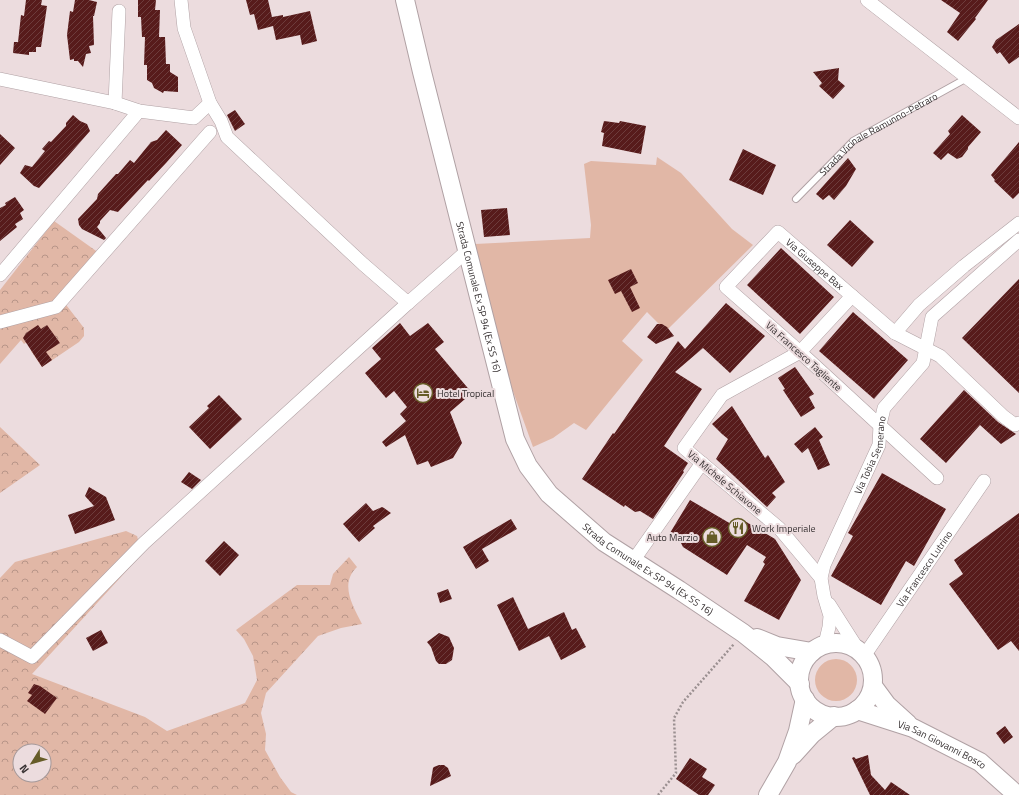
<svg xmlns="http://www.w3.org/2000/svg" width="1019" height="795" font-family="'Titillium Web',sans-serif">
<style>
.green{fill:#e1b7a6}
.forest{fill:url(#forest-crowns);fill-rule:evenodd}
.building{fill:url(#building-hatch)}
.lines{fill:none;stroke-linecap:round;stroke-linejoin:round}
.lane-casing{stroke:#b0a1a4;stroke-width:8}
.street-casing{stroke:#b0a1a4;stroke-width:14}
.secondary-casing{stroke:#b0a1a4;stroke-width:20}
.path{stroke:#9b9091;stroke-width:2.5;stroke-dasharray:2 2;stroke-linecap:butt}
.lane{stroke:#fff;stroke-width:6}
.street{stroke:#fff;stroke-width:13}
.secondary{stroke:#fff;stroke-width:18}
.labels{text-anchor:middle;stroke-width:4;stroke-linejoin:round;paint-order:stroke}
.street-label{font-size:10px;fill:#373132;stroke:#ecdcde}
.poi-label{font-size:10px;fill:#373132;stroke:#ecdcde;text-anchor:start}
</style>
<defs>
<pattern id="forest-crowns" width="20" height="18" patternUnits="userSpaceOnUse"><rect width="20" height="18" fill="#e1b7a6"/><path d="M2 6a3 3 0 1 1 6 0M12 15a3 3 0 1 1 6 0" fill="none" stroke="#b79588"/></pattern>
<pattern id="building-hatch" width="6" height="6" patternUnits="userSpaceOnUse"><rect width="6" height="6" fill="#571b1b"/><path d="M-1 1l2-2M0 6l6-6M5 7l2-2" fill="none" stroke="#6d3c3c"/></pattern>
</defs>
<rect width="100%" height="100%" fill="#ecdcde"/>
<path class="green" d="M657 157 681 173 732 229 753 245 668 329C666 326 663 324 659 324L647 312 622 341 643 360 586 430 574 423 553 438 533 447 510 383 475 244 590 238 591 225 584 164 591 161 656 165Z
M815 680a21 21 0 1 1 42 0a21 21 0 1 1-42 0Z"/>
<path class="forest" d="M54 221 99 253 60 297 84 328V336L79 342 42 367 31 351 37 347 32 339 24 344 21 340 0 364V290Z
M0 427 40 465 0 493Z
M126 531 137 536 142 554 32 674 145 717 167 731 245 703 257 680 253 656 244 639 236 630 297 585H330L333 574 349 557 357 567C339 584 353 606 362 624L341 628 318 636 266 693 261 713 266 734 265 750 280 777 291 792 297 795H0V578L15 562ZM20 751H44V775H20Z"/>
<path class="building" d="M26 0H42L41 5 47 6 41 47H36V52H29V55L13 53 14 42H18L21 15 24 16Z
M75 0H89L97 2 94 16H93L94 45 89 46 91 53 86 54 83 67 78 61H74V59L70 60 67 35 70 11 73 12Z
M138 0H156L155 10H160L159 37H165L166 64H170V72L178 77V92L164 91 163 93 154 88 152 83 147 80V65H144L145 37H142L141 17H138Z
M246 0H268L272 17 283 15V17L310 11 317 41 302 45 300 35 276 40 273 26 258 30 254 14 250 15Z
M941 0H988L975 18 976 19 958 41 947 32 960 13Z
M1019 24V57L1009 64 1000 52 997 54 992 47 996 40Z
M839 68 838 80 845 86 833 99 819 86 822 83 813 72Z
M235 110 245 124 235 131 227 115Z
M73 115 80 121 87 124 90 131 69 155 39 188 34 186 20 173 25 165 32 167 45 151 42 149 49 141 51 142 66 126V123Z
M962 115 981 132 968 147V149L962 157 957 159 948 153 941 160 933 153 950 134 948 131Z
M604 121 619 123 620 121 646 126 641 154 602 146 604 133 601 132Z
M166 130 182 145 166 163 149 181 148 180 118 212 110 210 100 221V223L97 227 106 238 104 240 82 229 79 225 78 219 97 199 98 194 116 174H118L130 160 134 163 151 142 157 140Z
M0 134 15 148 0 165Z
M1019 142V193L1013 199 994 181 995 180 991 175Z
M743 149 776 165 763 195 729 180Z
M848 158 856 169 846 186 834 200 829 195 823 200 816 194Z
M15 197 24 210 20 213 23 219 15 224 17 227 0 241V208L6 205 5 203Z
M507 208 510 235 484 237 481 210Z
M850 220 874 242 852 267 827 245Z
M781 248 834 297 800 334 747 285Z
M631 269 638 283 630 287 640 308 632 312 621 291 615 294 608 280Z
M1019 279V393L962 338Z
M726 303 765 336 730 373 703 348 675 372 702 389 664 446 688 463 683 471 684 472 653 519 640 511 635 512 625 505 624 507 582 479 613 433 614 434 678 341 685 349Z
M853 312 908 360 874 399 819 351Z
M400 323 410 336 428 323 444 342 435 349 472 393 450 412 462 443 453 458 431 467 428 461 417 465 405 435 386 447 382 442 406 421 400 414 407 407 394 391 386 398 365 373 381 359 372 348Z
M657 324H662L667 327 674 336 656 344 647 337Z
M38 325 41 329 47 325 60 343 46 352 52 360 42 367 23 338 26 333Z
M795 367 814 394 809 397 815 408 801 417 783 390 785 389 778 378Z
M964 390 998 422 1016 434 1001 444 980 425 946 463 920 439Z
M219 395 242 419 210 449 189 427 209 408 207 406Z
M732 406 765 458 768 455 785 482 772 493 776 497 767 507 716 459 728 439 722 434 712 424Z
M815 427 823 437 819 440 830 465 818 470 808 448 802 453 794 444Z
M189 472 201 480 192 489 181 482Z
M882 473 946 509 914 566 906 561 881 605 831 576 853 536 848 533Z
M89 487 106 497 115 520 75 534 68 515 94 506 85 496Z
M690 500 738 528 743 520 775 539 801 580 779 620 744 601 765 564 763 562 766 557 747 545 727 575 683 547 679 539 670 533Z
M366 503 373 511 382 507 384 508 391 513 373 526 375 528 359 542 343 524Z
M1019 513V651L1011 641 998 650 949 584 963 574 954 560Z
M511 519 517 529 482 549 489 561 476 569 463 547Z
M224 541 239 555 220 576 205 561Z
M448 589 452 599 440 603 437 593Z
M513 597 528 629 564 612 572 630 576 628 586 647 561 660 549 636 519 651 497 605Z
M101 630 108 643 93 651 86 638Z
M439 633 449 637 454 648 452 660 446 664H439L436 661 431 647 427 642Z
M34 684 40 686 57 698 45 714 27 701 32 695 28 693Z
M1005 726 1013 737 1004 744 996 733Z
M868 755 871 775 885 790 891 782 910 795H870L852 758 854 757 856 759Z
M690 758 707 769 702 777 715 785 708 795H699L676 779Z
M439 765H444L448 768 451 776 430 786 433 768 434 767Z"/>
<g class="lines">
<defs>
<g id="lane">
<path id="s1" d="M796 199 853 141 967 78"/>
</g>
<g id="street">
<path d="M181 0 184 28 210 103 221 121 227 137 363 264 408 303 467 251"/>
<path d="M867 0 1019 118"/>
<path d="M0 79 115 103 139 111 194 118 210 103"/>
<path d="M115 103 119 11"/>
<path d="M0 275 139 111"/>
<path d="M0 322 56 307 210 132"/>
<path d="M895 333 919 305 964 266 1019 223"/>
<path id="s2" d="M937 478 800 352 726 287 778 232 895 333 940 356 1003 416 1015 425 1019 423"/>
<path d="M633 561 702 463"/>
<path d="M821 578 779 528 684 448 722 395 800 352 852 296"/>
<path d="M829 604 859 651"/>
<path d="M0 640 32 657 144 543 408 303"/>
<path id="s3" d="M825 644 829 627 830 616 824 596 821 578 824 565 879 445 880 425 884 408 923 363 932 317 1019 240"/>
<path id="s4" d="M864 656 984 481"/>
</g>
<g id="secondary">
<path id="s5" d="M405 0 422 72 515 439 528 466 549 494 604 542 679 590 743 633 773 657 800 684"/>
<path d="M757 638 777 646 812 652"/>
<circle cx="836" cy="680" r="37"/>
<path d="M873 686 887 705 908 724"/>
<path id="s6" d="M857 710 913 728 980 762 1017 795"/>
<path d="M793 755 812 734 834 716"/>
<path d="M768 795 787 762 798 731 805 699"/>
</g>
</defs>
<use href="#lane" class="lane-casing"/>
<use href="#street" class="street-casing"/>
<use href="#secondary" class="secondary-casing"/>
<path class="path" d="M658 795 676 773 674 718 683 702 734 644"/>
<use href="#lane" class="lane"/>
<use href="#street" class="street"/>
<use href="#secondary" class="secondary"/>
</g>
<defs>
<symbol id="hotel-ring" viewBox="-11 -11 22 22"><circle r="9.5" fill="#ecdcde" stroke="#665c28" stroke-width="1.5"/><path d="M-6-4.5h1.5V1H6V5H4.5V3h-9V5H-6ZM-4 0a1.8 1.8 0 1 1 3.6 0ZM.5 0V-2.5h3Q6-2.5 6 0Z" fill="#665c28"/></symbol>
<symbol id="restaurant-ring" viewBox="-11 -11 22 22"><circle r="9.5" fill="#ecdcde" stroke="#665c28" stroke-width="1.5"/><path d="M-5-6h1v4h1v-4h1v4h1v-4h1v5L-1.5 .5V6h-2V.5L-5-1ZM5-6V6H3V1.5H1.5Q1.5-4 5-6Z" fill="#665c28"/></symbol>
<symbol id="shop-ring" viewBox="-11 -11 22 22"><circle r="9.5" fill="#ecdcde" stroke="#665c28" stroke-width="1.5"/><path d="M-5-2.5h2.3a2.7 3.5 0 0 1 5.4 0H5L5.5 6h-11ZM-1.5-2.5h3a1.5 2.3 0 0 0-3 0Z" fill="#665c28"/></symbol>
</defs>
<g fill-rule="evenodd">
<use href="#hotel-ring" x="412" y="382" width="22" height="22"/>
<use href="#restaurant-ring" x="727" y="517" width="22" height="22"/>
<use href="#shop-ring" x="701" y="526" width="22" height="22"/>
</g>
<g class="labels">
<g class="street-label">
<text dy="4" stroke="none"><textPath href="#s1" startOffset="106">Strada Vicinale Ramunno-Petraro</textPath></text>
<text dy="4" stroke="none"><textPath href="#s2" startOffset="409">Via Giuseppe Bax</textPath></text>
<text dy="4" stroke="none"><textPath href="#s5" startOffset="306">Strada Comunale Ex SP 94 (Ex SS 16)</textPath></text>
<text transform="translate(804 356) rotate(42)" y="4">Via Francesco Tagliente</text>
<text dy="4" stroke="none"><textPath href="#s3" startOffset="201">Via Tobia Semerano</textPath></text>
<text transform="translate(725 482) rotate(40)" y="4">Via Michele Schiavone</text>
<text dy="4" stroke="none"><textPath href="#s5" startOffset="642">Strada Comunale Ex SP 94 (Ex SS 16)</textPath></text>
<text dy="4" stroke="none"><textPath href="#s4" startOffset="106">Via Francesco Lutrino</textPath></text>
<text dy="4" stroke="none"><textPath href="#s6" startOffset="92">Via San Giovanni Bosco</textPath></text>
</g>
<g class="poi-label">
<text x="437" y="397">Hotel Tropical</text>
<text x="752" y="532">Work Imperiale</text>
<text x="698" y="541" text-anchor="end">Auto Marzio</text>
</g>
</g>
<g transform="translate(32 763) rotate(233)"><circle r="19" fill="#ecdcde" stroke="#a49899"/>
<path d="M0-3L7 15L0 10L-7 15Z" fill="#665c28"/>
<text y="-6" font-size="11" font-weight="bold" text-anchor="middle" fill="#373132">N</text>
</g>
</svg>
